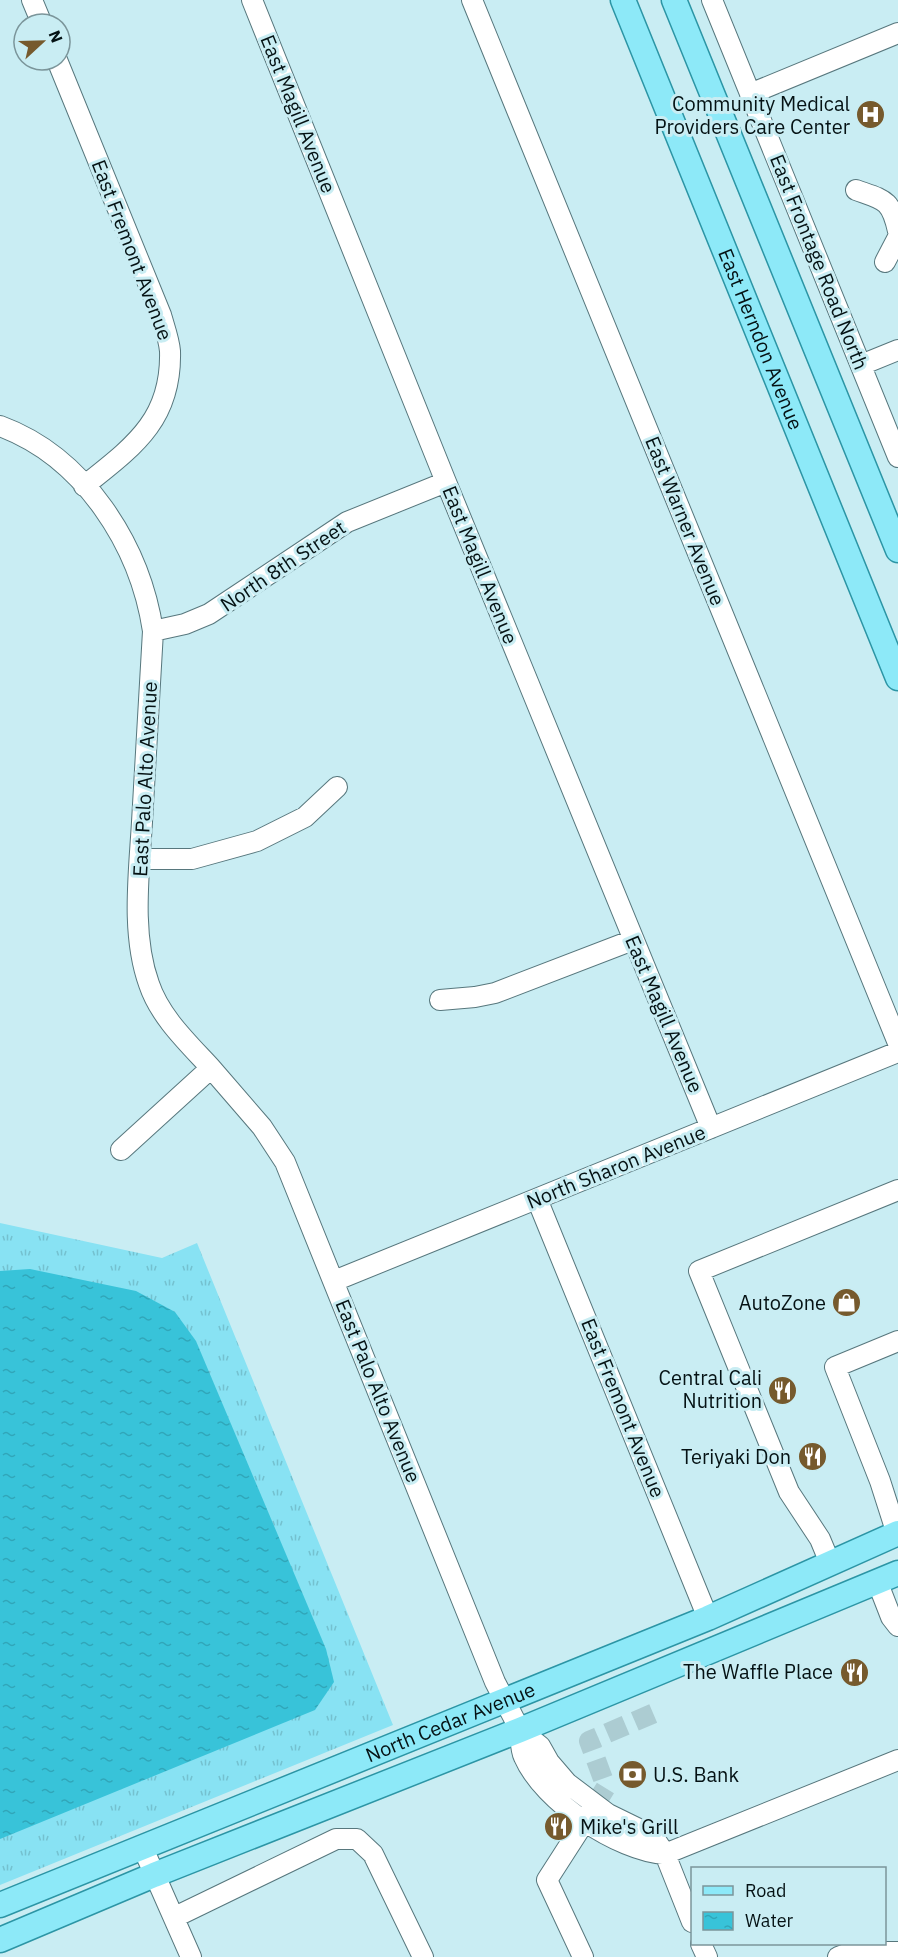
<svg xmlns="http://www.w3.org/2000/svg" width="898" height="1957" font-family="'IBM Plex Sans',sans-serif">
<style>
.grass{fill:url(#grass-tufts)}
.water{fill:url(#water-ripples)}
.lines{fill:none;stroke-linecap:round;stroke-linejoin:round}
.minor-tunnel{stroke:#acccd2;stroke-width:20;stroke-dasharray:20 10;stroke-linecap:butt}
.minor-casing{stroke:#57777d;stroke-width:22}
.major-casing{stroke:#2c95a5;stroke-width:27}
.minor{stroke:#fff;stroke-width:20}
.major{stroke:#8de9f8;stroke-width:24}
.labels{text-anchor:middle;stroke-width:6;stroke-linejoin:round;paint-order:stroke}
.poi-label{font-size:20px;fill:#051214;stroke:#c9edf3;text-anchor:end}
.street-label{font-size:20px;fill:#051214;stroke:#c9edf3}
</style>
<defs>
<pattern id="grass-tufts" width="24" height="20" patternUnits="userSpaceOnUse" patternTransform="scale(1.5)"><rect width="24" height="20" fill="#88e2f3"/><path d="M3 7l-1-3M5 7V3M7 7l1-3M15 17l-1-3M17 17v-4M19 17l1-3" fill="none" stroke="#74c1cf"/></pattern>
<pattern id="water-ripples" width="26" height="14" patternUnits="userSpaceOnUse" patternTransform="scale(1.5)"><rect width="26" height="14" fill="#38c3d9"/><path d="M2 4q2-2 4 0t4 0M15 11q2-2 4 0t4 0" fill="none" stroke="#30a6b9"/></pattern>
</defs>
<rect width="100%" height="100%" fill="#c9edf3"/>
<path class="grass" d="M0 1223 162 1258 197 1243 393 1725 0 1885Z"/>
<path class="water" d="M30 1269 136 1291 175 1312 196 1341 326 1649 334 1682 315 1710 0 1839V1271Z"/>
<g class="lines">
<path class="minor-tunnel" d="M595 1805 606 1787 589 1741 659 1711"/>
<defs>
<path id="minor" d="M32 0 42 24
M252 0 446 482 711 1128
M472 0 898 1043
M712 0 898 457
M57 60 161 315C164 326 169 339 170 351 172 420 133 447 84 486
M750 94 898 33
M856 190C884 200 891 199 898 231
M885 262 898 237
M861 365 898 350
M0 426C84 457 140 545 153 631 149 694 146 758 142 822 139 874 131 934 149 984 160 1017 188 1043 211 1068L121 1150
M153 631 185 624 209 614 347 522 446 482
M140 859H192L257 841 305 817 337 787
M440 1000 475 997 495 993 633 940
M211 1068 262 1127 285 1162 495 1682 520 1730 540 1746 549 1762 567 1783 608 1814 653 1836 665 1854 692 1922
M537 1199 708 1618
M334 1281 898 1052
M897 1534 880 1481 835 1367 898 1341
M830 1563 820 1539 789 1492 699 1271 898 1190
M877 1581 891 1617 898 1626
M520 1730C521 1738 520 1749 524 1757 543 1801 618 1851 665 1854L898 1760
M142 1846 191 1957
M175 1917 336 1839H357L373 1854 423 1957
M701 1944 707 1957
M583 1957 547 1880 592 1810
M838 1957 851 1952H898"/>
<g id="major">
<path id="s1" d="M623 0 898 678"/>
<path d="M674 0 898 550"/>
<path id="s2" d="M0 1905 708 1618 898 1533"/>
<path d="M0 1940 154 1875 520 1730 898 1573"/>
</g>
</defs>
<use href="#minor" class="minor-casing"/>
<use href="#major" class="major-casing"/>
<use href="#minor" class="minor"/>
<use href="#major" class="major"/>
</g>
<defs>
<symbol id="hospital-disc" viewBox="-11 -11 22 22"><circle r="9.5" fill="#765a2d" stroke="#c9edf3"/><path d="M-5-5h3v3.5h4V-5h3V5h-3V1.5h-4V5h-3Z" fill="#fff"/></symbol>
<symbol id="shop-disc" viewBox="-11 -11 22 22"><circle r="9.5" fill="#765a2d" stroke="#c9edf3"/><path d="M-5-2.5h2.3a2.7 3.5 0 0 1 5.4 0H5L5.5 6h-11ZM-1.5-2.5h3a1.5 2.3 0 0 0-3 0Z" fill="#fff"/></symbol>
<symbol id="restaurant-disc" viewBox="-11 -11 22 22"><circle r="9.5" fill="#765a2d" stroke="#c9edf3"/><path d="M-5-6h1v4h1v-4h1v4h1v-4h1v5L-1.5 .5V6h-2V.5L-5-1ZM5-6V6H3V1.5H1.5Q1.5-4 5-6Z" fill="#fff"/></symbol>
<symbol id="bank-disc" viewBox="-11 -11 22 22"><circle r="9.5" fill="#765a2d" stroke="#c9edf3"/><path d="M-6-4H6V4H-6ZM0-2.3a2.3 2.3 0 1 0 0 4.6a2.3 2.3 0 1 0 0-4.6Z" fill="#fff"/></symbol>
</defs>
<g fill-rule="evenodd">
<use href="#hospital-disc" x="854" y="98" width="33" height="33"/>
<use href="#shop-disc" x="830" y="1286" width="33" height="33"/>
<use href="#restaurant-disc" x="766" y="1374" width="33" height="33"/>
<use href="#restaurant-disc" x="796" y="1440" width="33" height="33"/>
<use href="#restaurant-disc" x="838" y="1656" width="33" height="33"/>
<use href="#bank-disc" x="616" y="1758" width="33" height="33"/>
<use href="#restaurant-disc" x="542" y="1810" width="33" height="33"/>
</g>
<g class="labels">
<g class="poi-label">
<text x="850" y="111">Community Medical<tspan x="850" dy="23">Providers Care Center</tspan></text>
<text x="826" y="1310">AutoZone</text>
<text x="762" y="1385">Central Cali<tspan x="762" dy="23">Nutrition</tspan></text>
<text x="791" y="1464">Teriyaki Don</text>
<text x="833" y="1679">The Waffle Place</text>
<text x="653" y="1782" text-anchor="start">U.S. Bank</text>
<text x="580" y="1834" text-anchor="start">Mike's Grill</text>
</g>
<g class="street-label">
<text transform="translate(298 114) rotate(68)" y="7">East Magill Avenue</text>
<text transform="translate(132 250) rotate(69)" y="7">East Fremont Avenue</text>
<text transform="translate(819 262) rotate(68)" y="7">East Frontage Road North</text>
<text dy="7" stroke="none"><textPath href="#s1" startOffset="366">East Herndon Avenue</textPath></text>
<text transform="translate(685 521) rotate(68)" y="7">East Warner Avenue</text>
<text transform="translate(480 565) rotate(68)" y="7">East Magill Avenue</text>
<text transform="translate(283 566) rotate(-34)" y="7">North 8th Street</text>
<text transform="translate(145 779) rotate(-87)" y="7">East Palo Alto Avenue</text>
<text transform="translate(664 1014) rotate(67)" y="7">East Magill Avenue</text>
<text transform="translate(616 1167) rotate(-22)" y="7">North Sharon Avenue</text>
<text transform="translate(378 1391) rotate(68)" y="7">East Palo Alto Avenue</text>
<text transform="translate(623 1408) rotate(68)" y="7">East Fremont Avenue</text>
<text dy="7" stroke="none"><textPath href="#s2" startOffset="486">North Cedar Avenue</textPath></text>
</g>
</g>
<rect x="691" y="1867" width="195" height="78" fill="#c9edf3" stroke="#7b959a" stroke-width="1.5"/>
<rect x="703" y="1886" width="30" height="9" fill="#8de9f8" stroke="#7b959a" stroke-width="1.5"/>
<text x="745" y="1897" font-size="18" fill="#051214">Road</text>
<rect x="703" y="1912" width="30" height="18" fill="url(#water-ripples)" stroke="#7b959a" stroke-width="1.5"/>
<text x="745" y="1927" font-size="18" fill="#051214">Water</text>
<g transform="translate(42 42) rotate(68)"><circle r="28" fill="#c9edf3" stroke="#7b959a" stroke-width="1.5"/>
<path d="M0-4.5L10 22L0 15L-10 22Z" fill="#765a2d"/>
<text y="-9" font-size="16" font-weight="bold" text-anchor="middle" fill="#051214">N</text>
</g>
</svg>
